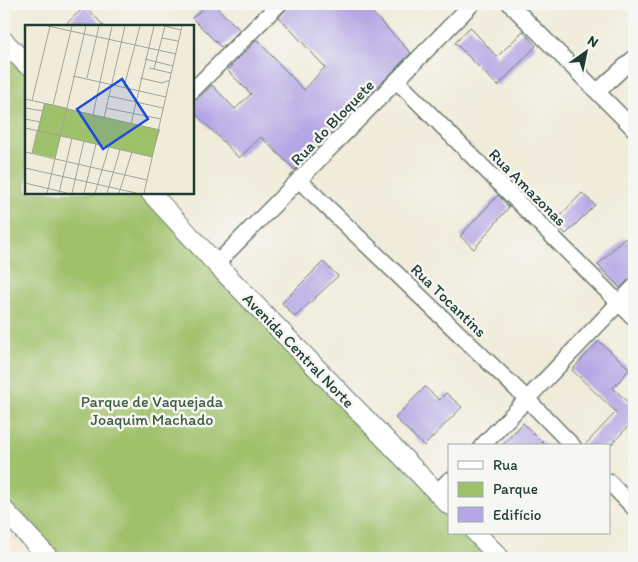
<svg xmlns="http://www.w3.org/2000/svg" width="638" height="562" font-family="Itim,sans-serif">
<style>
.green{fill:#9fc16a;stroke:#5f7f4f}
.building{fill:#b5a7e5}
.lines{fill:none;stroke-linecap:round;stroke-linejoin:round}
.minor-casing{stroke:#687a6e;stroke-width:18}
.tertiary-casing{stroke:#687a6e;stroke-width:21}
.minor{stroke:#fff;stroke-width:15}
.tertiary{stroke:#fff;stroke-width:19}
.labels{text-anchor:middle;stroke-width:5;stroke-linejoin:round;paint-order:stroke}
.street-label{font-size:16px;fill:#1f3d34;stroke:#f6f6f2}
.park-label{font-size:16px;fill:#3f5e42;stroke:#f6f6f2}
.inset-road{fill:none;stroke:#9da698;stroke-width:1}
.view{fill:#1d4ed8;fill-opacity:0.15;stroke:#1d4ed8;stroke-width:2.5}
.inset-edge{fill:none;stroke:#1f3d34;stroke-width:2.5}
</style>
<rect width="100%" height="100%" fill="#f6f6f2"/>
<filter id="ink" filterUnits="userSpaceOnUse"><feTurbulence type="fractalNoise" baseFrequency=".02" numOctaves="2"/><feDisplacementMap in="SourceGraphic" scale="10" xChannelSelector="R" yChannelSelector="G"/><feConvolveMatrix kernelMatrix="1 2 1 2 8 2 1 2 1" color-interpolation-filters="sRGB"/></filter>
<filter id="wash" filterUnits="userSpaceOnUse"><feTurbulence type="fractalNoise" baseFrequency=".0096" numOctaves="4" result="noise"/><feDisplacementMap in="SourceGraphic" scale="20" xChannelSelector="R" yChannelSelector="G"/><feGaussianBlur stdDeviation="1.12" result="paint"/><feColorMatrix in="noise" values="0 0 0 0 0 0 0 0 0 0 0 0 0 0 0 0 0 1.4 0 .05"/><feComposite in="paint" operator="in"/></filter>
<g filter="url(#wash)">
<rect width="100%" height="100%" fill="#f1ecda"/>
<path class="green" d="M4 42 26 65V192L149 193 449 505V533H476L500 558H45L4 515Z"/>
<g id="blocks">
<path class="building" d="M208 4H213L240 30 222 48 192 18Z
M291 4H364L411 53 295 170 261 137 239 158 192 110V104L212 85 235 109 251 94 227 70 257 40 304 90 325 67 279 17Z
M85 6 104 26H64Z
M470 27 497 57 523 31 536 46 498 86 455 43Z
M582 193 595 205 566 234 554 222Z
M498 195 509 207 474 249 460 236Z
M624 238 629 242 634 238V278L628 280 620 288 598 265Z
M323 262 338 276 295 317 282 303Z
M599 341 630 369 613 388 634 408V420L610 446H584L616 412 572 370Z
M425 387 439 400 446 393 462 407 424 446 395 418Z
M523 423 546 446H502Z"/>
</g>
</g>
<g filter="url(#ink)">
<use href="#blocks" fill-opacity="0" stroke="#687a6e" stroke-width="1"/>
<g class="lines">
<defs>
<path id="minor" d="M510 4 634 129
M397 81 634 318
M192 91 279 4
M598 91 634 58
M299 180 527 399 573 446
M216 264 472 4
M482 446 634 287
M609 482 634 508
M437 492 449 480"/>
<path id="tertiary" d="M4 41 26 64
M150 192 216 264 449 505
M4 510 49 558
M476 533 500 558"/>
</defs>
<use href="#minor" class="minor-casing"/>
<use href="#tertiary" class="tertiary-casing"/>
<use href="#minor" class="minor"/>
<use href="#tertiary" class="tertiary"/>
</g>
</g>
<g class="labels">
<g class="street-label">
<text transform="translate(332 122) rotate(-46)" y="6">Rua do Bloquete</text>
<text transform="translate(528 187) rotate(45)" y="6">Rua Amazonas</text>
<text transform="translate(449 300) rotate(44)" y="6">Rua Tocantins</text>
<text transform="translate(299 350) rotate(46)" y="6">Avenida Central Norte</text>
</g>
<g class="park-label">
<text x="152" y="407">Parque de Vaquejada<tspan x="152" dy="18">Joaquim Machado</tspan></text>
</g>
</g>
<g transform="translate(25 25)">
<rect width="169" height="169" fill="#f1ecda"/>
<path d="M19 78 135 105 127 132 36 111 30 133 7 128Z" fill="#9fc16a"/>
<path class="inset-road" d="M23 1 151 29M140 1 156 5M137 13 153 16M120 34 148 41M124 43 146 48M129 44 140 1M48 51 141 72M62 53 74 1M115 53 137 58 145 55M99 62 115 1M84 71 138 83M0 74 41 83M7 76 25 1M28 80 47 1M0 83 18 86M81 83 136 94M42 84 135 105M68 90 87 1M79 93 100 1M0 94 15 97M106 99 129 1M0 103 36 111M13 106 20 78M36 111 127 132M0 127 122 155M7 128 12 106M0 143 111 168M0 158 42 168M22 168 61 1M34 168 47 113M47 168 59 116M59 168 71 119M70 168 84 122M82 168 95 125M94 168 107 127M119 168 157 1"/>
<path class="view" d="M97 54 123 94 78 124 52 84Z"/>
<rect width="169" height="169" class="inset-edge"/>
</g>
<rect width="638" height="562" fill="none" stroke="#f6f6f2" stroke-width="20"/>
<rect x="448" y="444" width="162" height="90" fill="#f6f6f2" stroke="#a0aca6"/>
<rect x="458" y="461" width="25" height="8" fill="#ffffff" stroke="#a0aca6"/>
<text x="493" y="470" font-size="15" fill="#1f3d34">Rua</text>
<rect x="458" y="482" width="25" height="15" fill="#9fc16a" stroke="#a0aca6"/>
<text x="493" y="494" font-size="15" fill="#1f3d34">Parque</text>
<rect x="458" y="507" width="25" height="15" fill="#b5a7e5" stroke="#a0aca6"/>
<text x="493" y="520" font-size="15" fill="#1f3d34">Edifício</text>
<g transform="translate(586 52) rotate(33)" stroke="#f6f6f2" stroke-width="4" paint-order="stroke">
<path d="M0-4L9 19L0 12L-9 19Z" fill="#1f3d34"/>
<text y="-8" font-size="14" font-weight="bold" text-anchor="middle" fill="#1f3d34">N</text>
</g>
</svg>
